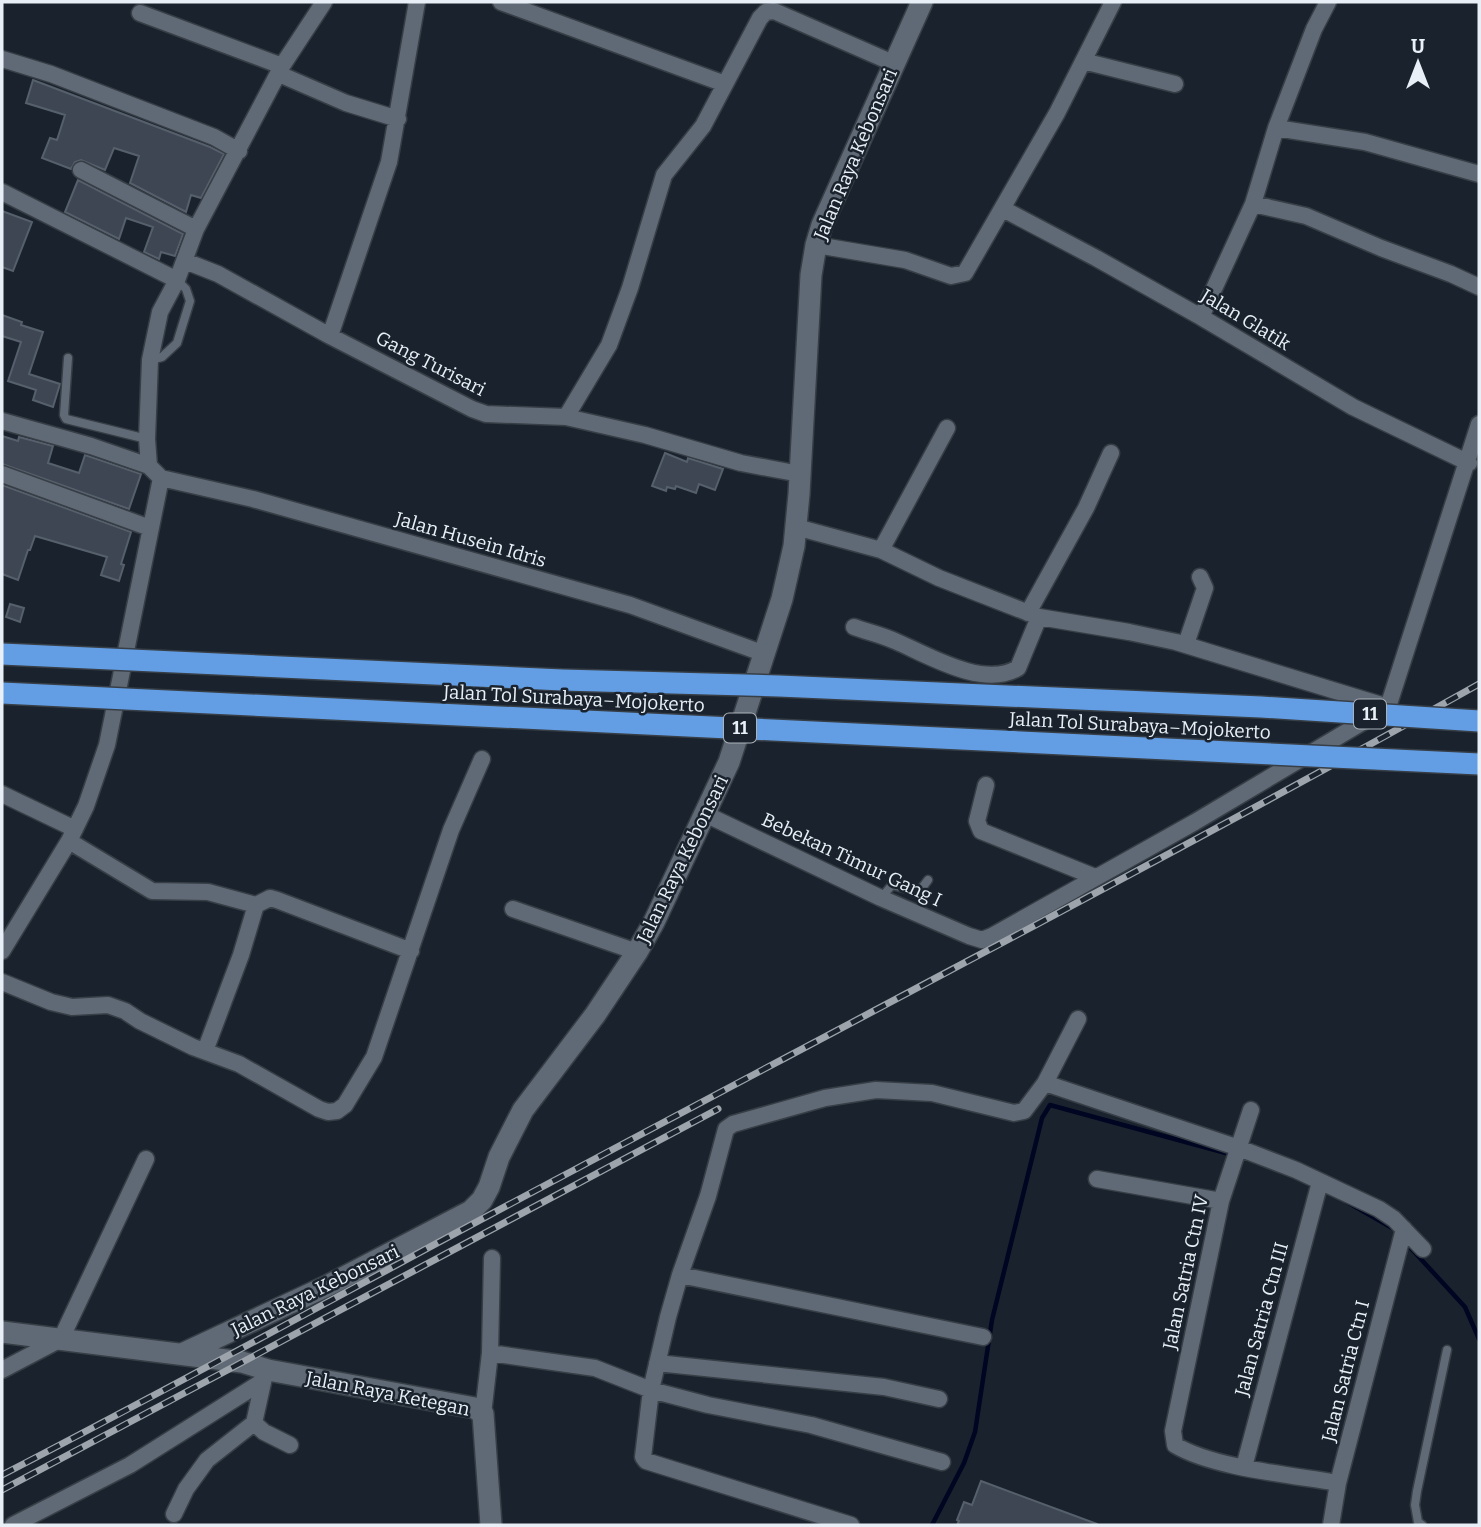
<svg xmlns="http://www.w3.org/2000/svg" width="1481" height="1527" font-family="Bitter,serif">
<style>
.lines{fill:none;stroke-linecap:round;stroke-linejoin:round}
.stream{stroke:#000522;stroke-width:4.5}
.building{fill:#3d4652;stroke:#56606c;stroke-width:2}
.lane-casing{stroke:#373e46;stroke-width:11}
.street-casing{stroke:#373e46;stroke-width:19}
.secondary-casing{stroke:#373e46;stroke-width:24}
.lane{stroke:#606a76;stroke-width:8}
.street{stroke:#606a76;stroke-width:16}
.secondary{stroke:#606a76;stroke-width:21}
.rail-casing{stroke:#9da4ac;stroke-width:7}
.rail{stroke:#1a232d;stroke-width:4.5;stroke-dasharray:13;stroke-linecap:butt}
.highway-bridge-casing{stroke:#373e46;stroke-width:24;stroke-linecap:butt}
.highway-bridge{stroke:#639ee4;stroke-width:21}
.labels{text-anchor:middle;stroke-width:5;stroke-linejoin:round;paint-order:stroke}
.shield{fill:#1a232d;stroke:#abb2ba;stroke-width:2}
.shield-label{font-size:18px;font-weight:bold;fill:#e9eff6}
.street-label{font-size:19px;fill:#e9eff6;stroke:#1a232d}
</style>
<rect width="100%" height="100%" fill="#1a232d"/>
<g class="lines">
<path class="stream" d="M1347 1202 1394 1229
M1407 1244 1465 1307 1479 1339
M932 1525 964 1463 975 1432 992 1320 1042 1118 1050 1105 1233 1155"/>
</g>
<path class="building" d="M33 80 210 147 224 154 201 198 191 195 186 212 130 183 139 156 114 148 105 170 81 160 75 162 71 169 42 158 50 138 57 140 65 115 26 103Z
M78 180 183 234 175 256 161 252 159 259 144 252 153 227 126 218 119 239 65 212Z
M2 211 32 222 13 271 2 267Z
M2 315 22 322 21 325 43 332 29 374 60 384 53 407 33 400 36 390 8 381 21 342 2 336Z
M2 436 18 441 19 437 53 446 48 463 79 473 85 455 141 474 129 509 2 464Z
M665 453 687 462 688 458 723 469 715 490 699 484 696 493 676 486 675 489 667 487 666 491 652 486Z
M2 485 131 532 121 564 124 565 119 581 101 575 107 557 35 536 30 550H28L18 580 2 574Z
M10 604 24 608 20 622 6 617Z
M981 1481 1097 1524V1525H957L959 1521 957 1520 964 1502 972 1505Z"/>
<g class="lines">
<defs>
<path id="lane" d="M68 358 64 415 66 419 147 439
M150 360 162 357 177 343 190 301 186 289 177 280
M881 898 892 885 919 892 928 880
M1422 1525 1418 1522 1415 1505 1417 1491 1447 1350"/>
<path id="street" d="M501 2 725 84
M140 13 282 66
M2 59 51 74 214 137 239 151
M1083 61 1175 84
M279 74 346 103 398 119
M1276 128 1365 142 1479 174
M81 170 196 229
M2 192 177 280
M1253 204 1306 216 1381 248 1451 274 1479 287
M1003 209 1096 258 1201 317 1353 407 1469 463
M816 245 905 260 951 276 965 273 1057 113 1113 2
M185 261 218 274 330 336 472 409 486 414 566 417 645 435 741 463 800 474
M1201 317 1253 204 1276 128 1314 29 1328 2
M330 336 389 162 417 2
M566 417 609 345 630 288 664 175 703 126 760 18 766 12 774 11 893 63
M2 421 91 446 149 466
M2 474 150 528
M161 478 253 499 630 605 765 654
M796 527 881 550 939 578 1039 617 1129 632 1176 642 1388 707
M881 550 947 428
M1028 613 1086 508 1111 453
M854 627C868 632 882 635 895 641 928 655 983 689 1018 668L1039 617
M1186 644 1205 588 1200 577
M986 785 977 821 981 831 1095 877
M2 794 75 829
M705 814 881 898 969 936 982 940 992 936 1195 822 1388 707 1479 424
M69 841 152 891 208 892 256 905
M513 909 637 952
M2 951 69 841 86 806 107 745 161 478 149 466 147 439 150 360 160 312 177 280 196 229 282 66 324 2
M2 982 51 1002 72 1007 108 1005 125 1011 140 1021 193 1047 239 1064 319 1109 328 1112 337 1111 345 1105 374 1057 451 830 482 759
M205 1051 241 955 256 905 270 898 277 900 411 951
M1045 1083 1239 1148 1296 1170 1379 1209 1394 1219 1423 1249
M1251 1110 1221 1201 1173 1431 1175 1445C1213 1468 1292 1475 1338 1483
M1097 1179 1221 1201
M680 1275 983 1337
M490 1353 595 1368 651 1390 708 1405 811 1425 942 1462
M657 1363 884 1387 939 1399
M2 1370 61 1339 146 1159
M264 1378 254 1423 264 1432 290 1445
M483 1414 490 1353 492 1258
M1244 1467 1320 1182
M174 1514 186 1489 207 1460 254 1423
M13 1525 130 1465 263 1381
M851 1525 646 1461 643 1457 651 1390 668 1317 680 1275 708 1196 726 1129 733 1124 825 1098 876 1090 932 1093 1014 1113 1024 1111 1045 1083 1078 1019
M1331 1525 1338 1483 1404 1229"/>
<path id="secondary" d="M2 1332 242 1362 268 1370 475 1408 483 1414 491 1525
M184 1353 329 1285 471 1211 482 1200 489 1187 499 1157 523 1110 595 1015 637 952 654 922 729 762 782 599 794 546 799 494 811 275 816 245 822 225 922 2"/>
</defs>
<use href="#lane" class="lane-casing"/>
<use href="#street" class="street-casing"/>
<use href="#secondary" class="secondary-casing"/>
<use href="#lane" class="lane"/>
<use href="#street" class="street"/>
<use href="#secondary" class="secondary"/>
<defs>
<path id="rail" d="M2 1475C194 1376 383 1271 574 1170 876 1009 1180 851 1479 684
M2 1490 718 1109"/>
</defs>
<use href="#rail" class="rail-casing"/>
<use href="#rail" class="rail"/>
<defs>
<path id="highway-bridge" d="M2 654 562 680 779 686 1261 707 1479 721
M2 693 1479 764"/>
</defs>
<use href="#highway-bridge" class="highway-bridge-casing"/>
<use href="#highway-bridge" class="highway-bridge"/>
</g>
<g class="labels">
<g class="shield">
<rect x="1354" y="699.5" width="32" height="29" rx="5"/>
<rect x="724" y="713.5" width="32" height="29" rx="5"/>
</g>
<g class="shield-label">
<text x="1370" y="720">11</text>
<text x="740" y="734">11</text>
</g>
<g class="street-label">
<text transform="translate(855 154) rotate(-67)" y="7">Jalan Raya Kebonsari</text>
<text transform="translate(1246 319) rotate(31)" y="7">Jalan Glatik</text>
<text transform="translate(431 363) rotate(27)" y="7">Gang Turisari</text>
<text transform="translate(471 539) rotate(16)" y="7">Jalan Husein Idris</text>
<text transform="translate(574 698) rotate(3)" y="7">Jalan Tol Surabaya–Mojokerto</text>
<text transform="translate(1140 725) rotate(3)" y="7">Jalan Tol Surabaya–Mojokerto</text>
<text transform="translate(682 859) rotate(-64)" y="7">Jalan Raya Kebonsari</text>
<text transform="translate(852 859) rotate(25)" y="7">Bebekan Timur Gang I</text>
<text transform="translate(1185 1272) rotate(-78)" y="7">Jalan Satria Ctn IV</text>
<text transform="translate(315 1290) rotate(-26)" y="7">Jalan Raya Kebonsari</text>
<text transform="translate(1261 1319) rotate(-75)" y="7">Jalan Satria Ctn III</text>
<text transform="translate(1345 1371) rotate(-76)" y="7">Jalan Satria Ctn I</text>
<text transform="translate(388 1393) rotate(11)" y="7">Jalan Raya Ketegan</text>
</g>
</g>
<rect width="1481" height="1527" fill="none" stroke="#e9eff6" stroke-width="7"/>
<g transform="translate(1418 63)" stroke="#1a232d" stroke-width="5" paint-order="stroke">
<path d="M0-5L12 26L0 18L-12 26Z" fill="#e9eff6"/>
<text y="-10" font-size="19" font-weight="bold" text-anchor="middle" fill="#e9eff6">U</text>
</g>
</svg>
